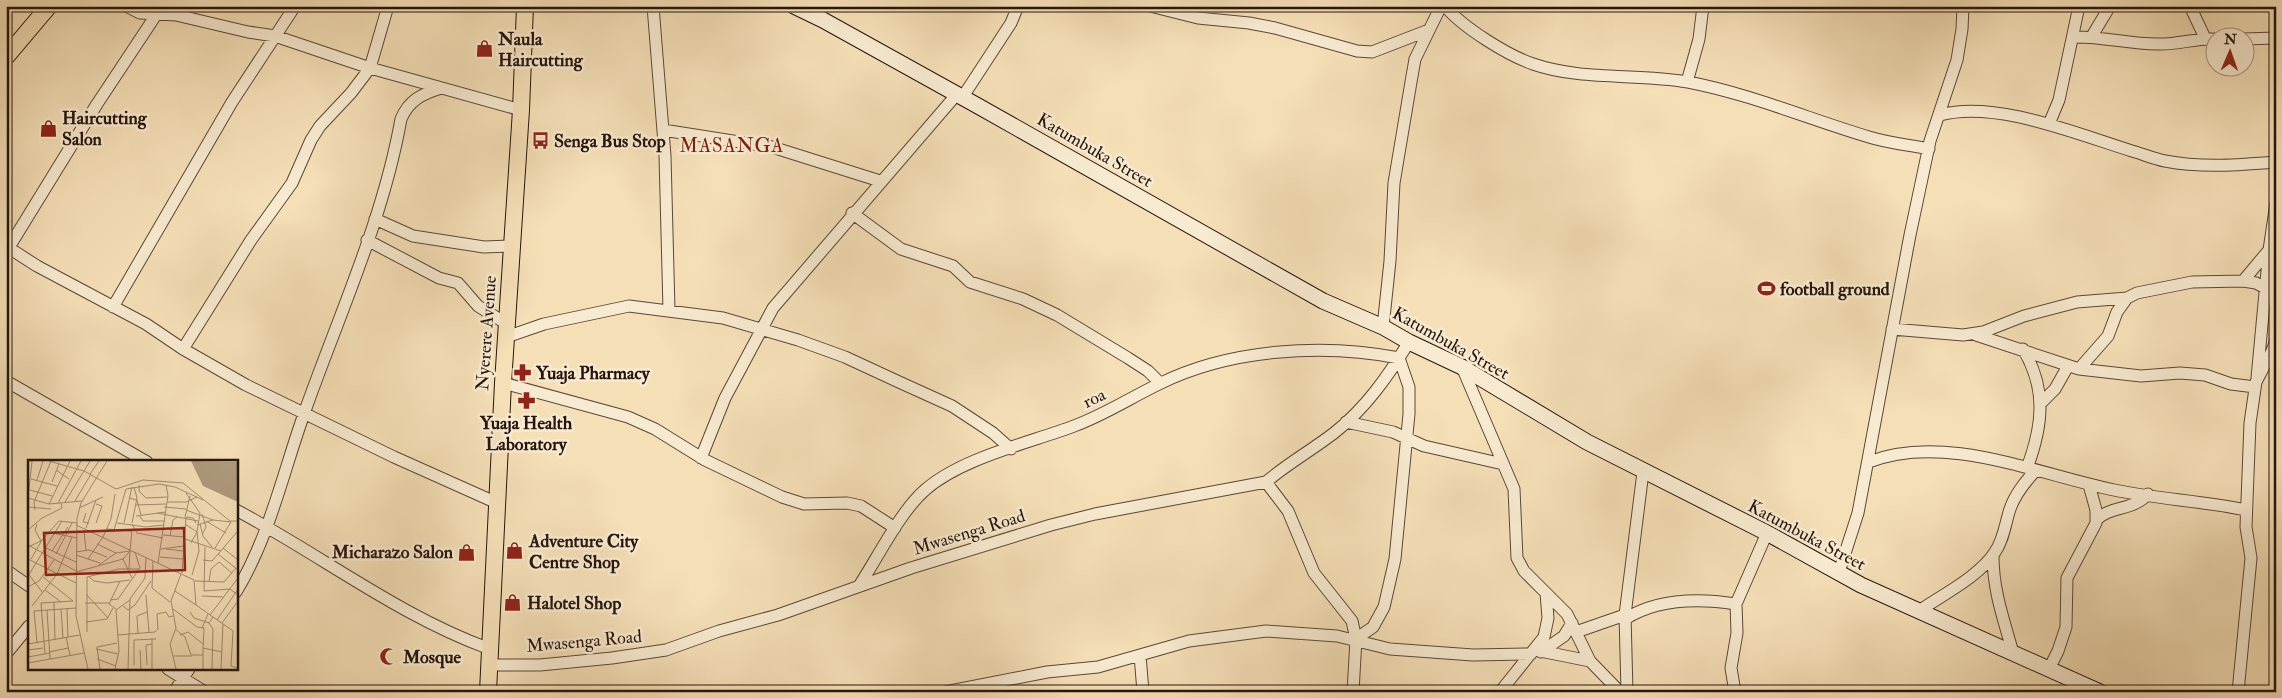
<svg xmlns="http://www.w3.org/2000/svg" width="2282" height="698" font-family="'IM FELL Double Pica',serif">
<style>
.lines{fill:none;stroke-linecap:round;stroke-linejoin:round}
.street-casing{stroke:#5a4738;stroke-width:13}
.secondary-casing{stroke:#26140d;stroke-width:17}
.primary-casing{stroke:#26140d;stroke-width:18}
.street{stroke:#f8ead0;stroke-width:11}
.secondary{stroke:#f8ead0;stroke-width:15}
.primary{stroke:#f5dfb7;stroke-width:16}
.labels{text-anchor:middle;stroke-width:5;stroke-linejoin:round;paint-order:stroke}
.poi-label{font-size:18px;font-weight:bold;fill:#26140d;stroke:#f8ead0;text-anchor:start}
.street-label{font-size:18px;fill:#26140d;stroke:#f8ead0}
.neighbourhood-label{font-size:19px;letter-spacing:1px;fill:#7a1f14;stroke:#f8ead0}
.inset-road{fill:none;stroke:#a28e73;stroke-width:1}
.view{fill:#8f2418;fill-opacity:0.15;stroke:#8f2418;stroke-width:2.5}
.inset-edge{fill:none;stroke:#26140d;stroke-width:2.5}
</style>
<rect width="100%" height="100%" fill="#f5dfb7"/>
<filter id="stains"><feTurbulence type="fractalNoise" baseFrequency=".004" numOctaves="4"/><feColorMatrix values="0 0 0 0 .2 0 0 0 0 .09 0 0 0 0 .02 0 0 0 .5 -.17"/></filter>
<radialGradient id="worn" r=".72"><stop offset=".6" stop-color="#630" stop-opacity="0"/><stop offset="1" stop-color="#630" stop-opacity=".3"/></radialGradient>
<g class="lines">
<defs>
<path id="street" d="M126 6 140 13 176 15 248 32 275 36 370 68 521 110
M653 6 665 156 669 310
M1150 6 1198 18 1249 23 1275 28 1357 51 1372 52 1429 30
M1445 6C1462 27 1507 55 1533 64 1582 81 1637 73 1688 82 1750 94 1809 119 1869 137 1888 143 1909 145 1929 149
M2190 6 2205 38
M2092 36 2110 6
M2073 37C2101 36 2128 44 2157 44 2177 45 2195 38 2214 39
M2244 39 2276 38
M1687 82 1699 39 1703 6
M962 98 1011 23 1018 6
M1940 115C1996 100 2077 134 2132 151 2143 154 2154 159 2165 161 2201 168 2240 165 2276 162
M2049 124 2059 100 2079 6
M663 130 772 147 880 181
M852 213 901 249 953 266 970 282 1023 299 1057 315 1128 358 1148 371 1160 383
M375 219 413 236 484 247 512 246
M367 240 439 278 458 283 478 306 507 324
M9 248 37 266 146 324 183 349 246 385 394 457 497 503
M6 252 97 104 162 6
M2243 281 2269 250 2276 203
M113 307 232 102 295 6
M1383 327 1390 261 1394 183 1411 82 1415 59 1441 6
M1892 329 1963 335 1983 332 2024 316 2077 302 2127 298 2137 293 2192 282 2243 281 2256 283 2276 294
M1976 335 2079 369 2141 376 2180 373 2205 375 2231 384 2255 387
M506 337 544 324 629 306 723 318 798 340 845 357 899 382 952 406 993 433 1011 449
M183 349 251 240 292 183 311 140 320 126 351 93 370 68 388 6
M2023 349C2047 389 2043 425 2027 468
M1462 367 1514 489 1517 558 1524 571 1546 593 1548 618 1544 637 1500 692
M2079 369 2108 336 2117 312 2127 298
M2257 378 2269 250
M6 381 147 462
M503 383 628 417 655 429 705 460 782 497 804 504 847 503 861 506 895 528
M2041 403 2055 389 2068 366
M1346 422 1393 432 1424 446 1503 464
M701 458 725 398 773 308 957 94
M1869 462C1944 432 2040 475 2114 490 2158 499 2203 501 2246 510
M1266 482 1288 511 1314 573 1352 621 1356 639 1353 692
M236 510C321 555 399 616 490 649
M2096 520C2112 505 2133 511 2148 494
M1993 556C1993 591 2004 620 2013 653
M6 570 29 586
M1839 572 1858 513 1910 235 1930 141 1957 60 1962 29 1963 6
M859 586C878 557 900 512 925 490 961 458 1029 443 1074 426 1104 415 1130 398 1159 384 1229 349 1323 343 1399 358L1409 387V414L1395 559 1384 607 1373 627 1356 639
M236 592C270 536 283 472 305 411 339 315 383 220 401 119 409 100 422 94 441 88
M1546 593 1567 614 1590 661 1620 692
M1919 611C1942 595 1980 576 1995 552 2004 539 2005 524 2010 509 2015 494 2025 482 2036 470
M1625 619C1658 598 1698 598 1736 604
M1576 632 1625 615
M1535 650 1590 661
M1541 652 1564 636 1572 623
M6 654 29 626
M1140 655 1143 692
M489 665H540L612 658 666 650 719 631 778 615 911 568 1051 525 1095 514 1266 482C1287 464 1312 450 1334 433 1366 408 1388 376 1409 342
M168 669 205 692
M2049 669 2058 651 2066 627 2067 578 2096 523V510L2089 485
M174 692 189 669
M945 692 1047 672 1098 667 1189 641 1266 631 1337 636 1390 649 1473 655 1531 654
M1627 692 1625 615 1643 472
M1735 692 1731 668 1737 633 1736 604 1767 533
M2238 692 2251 558 2246 527 2250 423 2256 382 2272 351 2276 340"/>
<path id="secondary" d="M794 6 823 20 978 106 1323 301 1383 327 1409 342 1462 367 1587 442 1767 533 1861 585 2100 692"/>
<path id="primary" d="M6 57 49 6
M488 692 503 383 521 110 525 6"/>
</defs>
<use href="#street" class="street-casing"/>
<use href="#secondary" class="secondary-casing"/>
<use href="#primary" class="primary-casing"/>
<use href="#street" class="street"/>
<use href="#secondary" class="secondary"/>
<use href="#primary" class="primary"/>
</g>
<defs>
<symbol id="shop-bare" viewBox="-9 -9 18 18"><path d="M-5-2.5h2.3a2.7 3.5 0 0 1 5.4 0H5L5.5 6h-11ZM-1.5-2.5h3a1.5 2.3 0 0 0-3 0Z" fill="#8f2418" stroke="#f8ead0" stroke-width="2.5" paint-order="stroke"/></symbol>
<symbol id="bus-bare" viewBox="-9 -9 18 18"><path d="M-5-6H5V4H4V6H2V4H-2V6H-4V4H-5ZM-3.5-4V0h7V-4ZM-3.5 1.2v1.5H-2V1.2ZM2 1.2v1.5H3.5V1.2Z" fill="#8f2418" stroke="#f8ead0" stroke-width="2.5" paint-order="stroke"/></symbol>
<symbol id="stadium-bare" viewBox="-9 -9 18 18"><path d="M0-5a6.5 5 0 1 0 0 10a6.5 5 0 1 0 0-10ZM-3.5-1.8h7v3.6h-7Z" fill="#8f2418" stroke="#f8ead0" stroke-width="2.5" paint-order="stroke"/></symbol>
<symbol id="pharmacy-bare" viewBox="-9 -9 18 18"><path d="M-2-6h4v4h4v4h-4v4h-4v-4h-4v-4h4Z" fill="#8f2418" stroke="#f8ead0" stroke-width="2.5" paint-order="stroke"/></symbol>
<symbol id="mosque-bare" viewBox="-9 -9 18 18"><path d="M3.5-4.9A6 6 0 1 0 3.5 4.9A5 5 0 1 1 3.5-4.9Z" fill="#8f2418" stroke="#f8ead0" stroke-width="2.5" paint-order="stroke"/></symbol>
</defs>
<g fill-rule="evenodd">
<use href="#shop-bare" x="472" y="36" width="25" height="25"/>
<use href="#shop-bare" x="36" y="116" width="25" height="25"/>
<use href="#bus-bare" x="528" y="128" width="25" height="25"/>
<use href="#stadium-bare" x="1754" y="276" width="25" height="25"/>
<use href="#pharmacy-bare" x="510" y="360" width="25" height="25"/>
<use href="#pharmacy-bare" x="514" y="388" width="25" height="25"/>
<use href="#shop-bare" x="502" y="538" width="25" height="25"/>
<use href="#shop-bare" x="454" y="540" width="25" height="25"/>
<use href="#shop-bare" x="500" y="590" width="25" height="25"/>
<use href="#mosque-bare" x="376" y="644" width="25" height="25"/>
</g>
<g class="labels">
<g class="poi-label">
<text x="498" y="45">Naula<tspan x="498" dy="21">Haircutting</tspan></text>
<text x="62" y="124">Haircutting<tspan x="62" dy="21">Salon</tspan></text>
<text x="554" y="147">Senga Bus Stop</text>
<text x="1780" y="295">football ground</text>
<text x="536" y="379">Yuaja Pharmacy</text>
<text x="526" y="429" text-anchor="middle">Yuaja Health<tspan x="526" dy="21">Laboratory</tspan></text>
<text x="529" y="547">Adventure City<tspan x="529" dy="21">Centre Shop</tspan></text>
<text x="453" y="558" text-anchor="end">Micharazo Salon</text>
<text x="527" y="609">Halotel Shop</text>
<text x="403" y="663">Mosque</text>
</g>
<g class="street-label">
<text transform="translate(1095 150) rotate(30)" y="6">Katumbuka Street</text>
<text transform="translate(486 333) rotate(-86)" y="6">Nyerere Avenue</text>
<text transform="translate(1451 343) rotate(29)" y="6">Katumbuka Street</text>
<text transform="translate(1094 398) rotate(-26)" y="6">roa</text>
<text transform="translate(969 532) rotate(-17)" y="6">Mwasenga Road</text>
<text transform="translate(1807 535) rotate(28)" y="6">Katumbuka Street</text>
<text transform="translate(584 641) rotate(-5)" y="6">Mwasenga Road</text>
</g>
<g class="neighbourhood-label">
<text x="732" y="152">MASANGA</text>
</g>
</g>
<g transform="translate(28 460)">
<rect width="210" height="210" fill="#f5dfb7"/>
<path d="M163 1 210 2V42L175 26Z" fill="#af9a7d"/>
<path class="inset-road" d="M21 1 56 11 88 29 115 20 155 23 202 61H210M28 10 41 19M62 14 71 1M3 19 29 26M9 20 15 1M24 22 31 4M111 25V31L118 38 140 37M2 30 24 36M158 33 172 53 169 72 171 91 164 115M162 36 157 57 165 58 168 63M0 38 21 44 54 41M0 38 4 1M101 38 109 40 113 55M47 41 63 14M37 42 62 1M139 42H158L169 37M30 43 53 1M21 44 42 1M108 45 138 44M0 47 23 49M136 47 158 49M51 48 75 37M7 50 6 42 23 1M158 50 185 60M58 53 55 62 61 63M129 53 170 61M174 54 178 67 175 73M111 55 115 61H136M108 56 138 52M178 61 198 73M68 63 74 46 68 44M89 63 118 67 136 65M96 63 104 27M104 63 109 38 106 27M9 64 7 70 13 81M104 64 109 73 135 78M157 64 169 72 163 83M172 64 175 76 184 87M48 65 166 120 168 145 205 171 203 206 210 208M169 65 185 60 203 62M58 68 68 40M79 69 104 71M0 70 14 58 34 48 33 43M86 70 98 29 131 24 147 27 175 40M56 71 58 90M25 73 49 78M135 75 156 77M142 76 145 60 149 57M75 77 83 59 87 34M157 79 193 91M69 84 88 93M0 85 48 111M0 87 13 81 31 61 49 63M177 87 176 131 202 129 210 135M18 88 48 102M187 88 203 62M195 88 210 100M133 89 156 86M138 89 155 91M102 90 104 70M24 91 40 67M48 92 61 90 79 97M28 94 44 63M190 94 210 110M48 95 72 103M132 97 155 99M0 99 48 123M3 99 14 80M60 99 75 77M95 99 104 118M175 100 184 101 210 71M125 101 124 128 142 142M191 102 204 113M130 103 140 36 138 25M71 105 88 93 102 91 101 109M48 112 95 99 103 90M154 113 158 58M1 115 15 133M0 116 34 61M15 117 45 141M61 117 66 121 79 123 102 120M167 121 196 122 208 108M181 122 183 109 191 102M0 127 11 121 26 100M17 130 33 142M147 131 168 145M58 134 80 158M118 135 121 173M174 136 195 137M82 140 90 139 112 108 107 92M26 142 27 179M57 143H81M4 146 29 114 44 77M95 146 100 150 107 145 123 121M33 149 35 178M39 149 40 177M88 149 81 144 92 121M145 149 169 167 176 168 175 188 194 192M19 150 22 199M162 152 166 158 181 163M182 155 210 118M189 160 210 129M58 162 79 159 85 148M194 163 210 141M174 168 180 154M147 169 157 177 163 195H175M59 172V117L91 109H111M110 174 109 156 119 152M89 175 127 172 130 169 129 154 138 152 141 157 145 156M152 175 160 172 175 184M38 177 42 195M124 178V209M9 182 6 151 48 148M0 184 52 175M68 189 90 194M0 190 15 188M112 190 113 209M21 192 40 188M17 194 13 143 45 141M146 196H164M0 197 22 193M69 199 88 206M0 203 56 193M106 205V180L128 179M119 205 118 185 124 184M60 209 48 156 49 58 53 43 79 1M72 209 69 187 89 183M87 209 91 191 88 150 102 140M100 209 102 139 117 118 118 98M148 209 142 184 148 168 143 141 153 114M175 209V188M184 209 185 169 181 163 185 157M193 209 195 164"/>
<path class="view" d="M156 68 157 110 18 115 16 73Z"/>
<rect width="210" height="210" class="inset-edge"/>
</g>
<rect width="2282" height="698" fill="none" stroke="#f5dfb7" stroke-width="25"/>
<rect x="8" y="8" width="2267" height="683" fill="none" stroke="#26140d" stroke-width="2.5"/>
<rect x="12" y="12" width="2257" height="673" fill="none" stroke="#26140d"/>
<g transform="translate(2230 52) rotate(2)"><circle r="24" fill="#f8ead0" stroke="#a49482"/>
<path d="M0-4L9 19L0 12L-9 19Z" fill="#8f2418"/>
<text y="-8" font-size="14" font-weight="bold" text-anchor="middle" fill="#26140d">N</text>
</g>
<rect width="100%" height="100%" filter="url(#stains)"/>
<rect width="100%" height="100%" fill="url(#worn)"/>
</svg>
